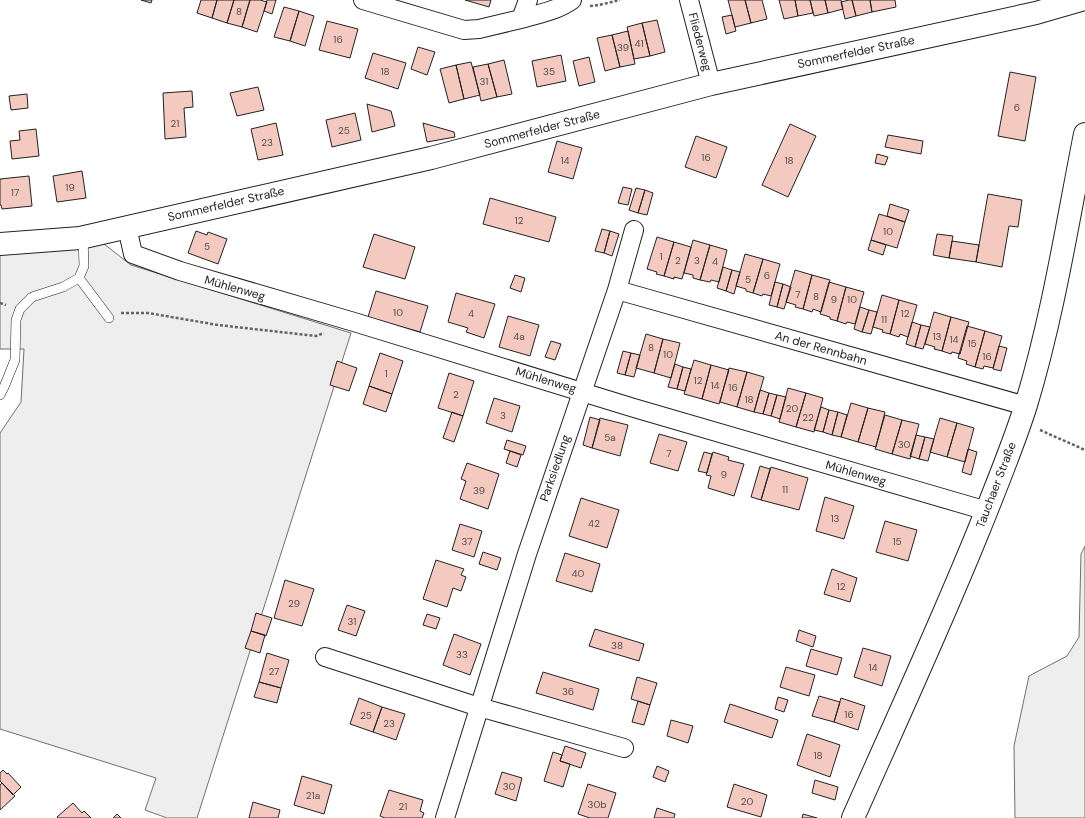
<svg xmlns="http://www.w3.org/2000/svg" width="1085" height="818" font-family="'DM Sans',sans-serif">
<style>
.green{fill:#eee;stroke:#6f6f6f}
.building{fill:#f3c9c0;stroke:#222}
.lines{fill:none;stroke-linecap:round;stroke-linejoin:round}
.service-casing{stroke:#222;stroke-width:10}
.minor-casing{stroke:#222;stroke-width:20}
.tertiary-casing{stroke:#222;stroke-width:24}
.path{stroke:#646464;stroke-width:2.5;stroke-dasharray:3 2;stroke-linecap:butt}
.service{stroke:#fff;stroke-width:9}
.minor{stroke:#fff;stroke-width:18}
.tertiary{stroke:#fff;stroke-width:22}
.labels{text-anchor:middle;stroke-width:3;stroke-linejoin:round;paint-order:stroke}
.number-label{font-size:10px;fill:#564c4a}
.street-label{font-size:12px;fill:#222;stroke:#fff}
</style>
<rect width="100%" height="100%" fill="#fff"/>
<path class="green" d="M104 244 131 265 351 333 197 818H167L145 810 156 778 0 729V433L21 402 24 349H0V253L71 245Z
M1085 546V818H1015L1014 746 1029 676 1067 656 1079 637 1081 554Z"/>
<path class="building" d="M141 0H152L151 3Z
M201 0H217L212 18 197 13Z
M217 0H234L227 23 212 18Z
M234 0H250L242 27 227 23Z
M250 0H260L267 2 257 32 242 27Z
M267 0H276L272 14 264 11Z
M465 0H491L489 7Z
M728 0H745L751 23 735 27Z
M745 0H762L767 19 751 23Z
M779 0H795L798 16 784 19Z
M795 0H810L813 13 798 16Z
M810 0H825L828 13 814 16Z
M825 0H841L843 9 828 13Z
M849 0H852L856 16 845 19 841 2Z
M852 0H870L872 12 856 16Z
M870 0H895L896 7 872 12Z
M284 7 299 11 290 41 274 37Z
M299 11 314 16 305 46 290 41Z
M732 15 736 31 726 34 722 17Z
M657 20 665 52 650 56 642 23Z
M327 21 358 29 350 58 319 50Z
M642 23 650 56 634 59 627 27Z
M628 31 635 64 620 67 612 35Z
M612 35 620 67 605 71 597 38Z
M418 47 435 52 427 75 411 69Z
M373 53 406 63 398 89 365 78Z
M561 55 566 81 537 87 532 61Z
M589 57 595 82 579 86 573 61Z
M504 60 512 94 497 97 488 64Z
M471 62 480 95 464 99 456 65Z
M488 64 497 97 481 101 473 67Z
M456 65 464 99 449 103 440 69Z
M1010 72 1036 77 1025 141 998 136Z
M258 87 264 110 237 116 230 93Z
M192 91 193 107 184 108 186 137 165 139 163 93Z
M27 94 28 108 11 110 9 96Z
M367 104 391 111 395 126 372 132Z
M355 113 361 140 332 147 326 120Z
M276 123 283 155 258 160 251 129Z
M423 123 454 132 455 137 427 142Z
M790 124 816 136 788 197 762 185Z
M36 129 39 156 12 159 10 141 20 140 19 131Z
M888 135 923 141 921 154 885 147Z
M696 136 727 147 716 178 685 167Z
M557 141 582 148 573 179 548 172Z
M877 154 888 157 885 165 875 163Z
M82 171 86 198 57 202 53 176Z
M29 176 32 206 2 209 1 205H0V179Z
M623 187 632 189 628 205 618 203Z
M636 188 645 190 638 213 629 210Z
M645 190 653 193 647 215 638 213Z
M988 194 1022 200 1018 227 1009 226 1002 267 976 262Z
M490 198 556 217 549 242 483 224Z
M890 204 909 210 905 222 887 216Z
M879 214 905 222 897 248 871 240Z
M602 229 610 231 604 253 595 251Z
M196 231 207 235 208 232 227 239 218 264 188 253Z
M610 231 619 234 612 256 604 253Z
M374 234 415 247 405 279 363 267Z
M937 234 953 236 949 258 933 255Z
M657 237 674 242 664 276 656 274 657 272 647 269Z
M693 240 710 245 700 280 693 278V275L684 273Z
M871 240 886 245 883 255 868 250Z
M952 241 979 245 976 262 949 258Z
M674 242 691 247 682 279 674 277V279L664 276Z
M710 245 727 250 719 282 711 280 710 282 700 280Z
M745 254 763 259 753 293 746 291V289L736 286Z
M763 259 780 264 771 296 763 294 762 296 753 293Z
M723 267 732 270 726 291 717 288Z
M732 270 740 272 734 294 726 291Z
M795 270 812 275 803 309 795 307 796 305 786 302Z
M515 275 525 278 521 292 510 288Z
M812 275 830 280 821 312 813 309 812 312 803 309Z
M775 282 783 284 777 307 769 305Z
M829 282 846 287 837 321 830 319V317L820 314Z
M783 284 791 287 784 309 777 307Z
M846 287 864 292 855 324 847 322 846 324 837 321Z
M376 291 428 306 420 332 368 317Z
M456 293 495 304 484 338 466 332 468 328 448 322Z
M882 295 899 300 890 334 882 332 883 330 873 327Z
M899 300 917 305 908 337 900 334 899 337 890 334Z
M860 307 869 310 862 332 854 329Z
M869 310 877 312 871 334 862 332Z
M934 312 951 317 942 351 934 349 935 347 925 344Z
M508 316 539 325 530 356 499 347Z
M951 317 969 322 960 354 952 352 951 354 942 351Z
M912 322 921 325 915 347 906 344Z
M921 325 930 327 923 349 915 347Z
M967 326 985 331 975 367 966 364 967 361 958 358Z
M985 331 1002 336 993 368 984 366 983 369 975 367Z
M646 334 663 339 654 373 636 368Z
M663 339 680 343 671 378 654 373Z
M551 341 561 344 555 360 545 357Z
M999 346 1007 348 1001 371 993 369Z
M623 351 631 353 625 375 617 373Z
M380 353 403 361 392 394 369 386Z
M631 353 640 355 634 377 625 375Z
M694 360 711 365 702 399 684 394Z
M337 361 357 368 349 391 330 385Z
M675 364 683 367 677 389 668 387Z
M711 365 729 370 719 404 702 399Z
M683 367 691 369 685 391 677 389Z
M729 368 747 372 737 407 720 402Z
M747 372 764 377 754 412 737 407Z
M449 373 474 381 463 416 438 408Z
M369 386 392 394 386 412 363 404Z
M788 388 806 393 796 427 779 422Z
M760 390 769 393 763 414 754 412Z
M769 393 777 395 771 416 763 414Z
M806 393 823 398 814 432 796 427Z
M777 395 786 397 780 419 771 416Z
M494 398 520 406 512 432 486 423Z
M851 403 868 408 858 442 841 437Z
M821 407 829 410 823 432 814 430Z
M868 408 885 412 876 447 858 442Z
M829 410 838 412 832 435 823 432Z
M452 412 463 416 454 442 443 438Z
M838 412 847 415 841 437 832 435Z
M885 415 902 420 892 454 875 449Z
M590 417 600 420 592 448 583 445Z
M600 418 628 425 620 456 592 448Z
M940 418 957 423 947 457 930 452Z
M902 420 919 424 910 459 892 454Z
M957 423 974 428 965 462 947 457Z
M659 434 687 442 678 471 650 463Z
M916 435 925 437 919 459 910 456Z
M925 437 934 439 928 461 919 459Z
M507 440 526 446 523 455 504 449Z
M968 449 977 452 971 475 962 472Z
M510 451 521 455 517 467 506 463Z
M704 452 712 454 707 473 698 471Z
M713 452 729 457 728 460 744 464 734 496 708 488 711 476 706 475Z
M467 463 499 474 488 509 460 499 466 481 461 479Z
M760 466 770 469 761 500 751 497Z
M771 467 808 478 799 510 761 500Z
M825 497 854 506 844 539 816 531Z
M581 498 619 510 607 548 569 536Z
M885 521 917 530 908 561 876 552Z
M460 524 482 531 474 557 452 550Z
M483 552 501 558 497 570 479 564Z
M565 553 600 564 592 592 556 581Z
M436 560 464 569 461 575 466 577 461 591 453 588 447 607 423 599Z
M832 569 857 578 850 602 824 594Z
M285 580 314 589 302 626 274 618Z
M347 605 365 611 356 636 338 630Z
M256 613 272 618 266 636 251 631Z
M427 614 440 618 436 629 423 625Z
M595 629 644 644 639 661 589 646Z
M799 630 816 636 813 647 796 641Z
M251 631 265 635 260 653 245 648Z
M454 634 481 644 470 675 443 665Z
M863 648 891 656 882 686 854 677Z
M811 649 842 658 837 675 806 666Z
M267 653 289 660 281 688 259 682Z
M786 667 815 675 809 696 780 687Z
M543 672 599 689 593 710 536 693Z
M637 677 657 683 650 705 631 699Z
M259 682 281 688 277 703 254 697Z
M819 696 840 702 834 722 812 716Z
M778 697 788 700 784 712 775 709Z
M359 698 382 707 373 732 350 724Z
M841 698 865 706 858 730 834 722Z
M638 701 650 705 644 725 632 722Z
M730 704 778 720 772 738 724 722Z
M382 707 405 714 396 740 373 732Z
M671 720 693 726 688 743 667 736Z
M807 734 840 745 830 777 797 765Z
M565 746 586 753 581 768 560 761Z
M553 752 562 755 560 761 570 764 563 787 544 781Z
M657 766 669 771 665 782 653 777Z
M3 770 7 774 8 773 21 787 13 795 0 781V773Z
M502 772 522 778 516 801 495 794Z
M302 776 332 785 324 814 294 805Z
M815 780 838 787 835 800 812 793Z
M2 783 15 796 0 810V785Z
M588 784 616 793 608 818H590L578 814Z
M734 784 767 795 761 817 727 807Z
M389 790 423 800 420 811 424 813 422 818H385L380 816Z
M253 802 280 810 278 818H249Z
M73 803 82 813 84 811 91 818H58L57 817Z
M657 808 675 814 674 818H654Z
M117 814 121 818H113Z
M803 814 817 818H802Z"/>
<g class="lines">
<defs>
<path id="service" d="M79 278 109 318
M0 395 4 387 15 360 16 320 20 309 32 297 63 287 79 278 84 266 83 237"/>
<path id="minor" d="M363 0 464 30 479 29 521 19
M528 0 521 19C537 14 557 11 572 0
M689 0 711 84
M127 227 133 254 180 271 354 322 634 408 987 511
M617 290 1026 406
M325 657 479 707 624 748
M445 818 527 554 617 290 634 230"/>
<path id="tertiary" d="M0 244 80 238 431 158 711 84 1036 13 1081 0
M853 818C896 721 940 626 980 527 996 487 1013 446 1026 405 1053 316 1067 225 1085 134"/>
</defs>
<use href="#service" class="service-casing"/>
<use href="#minor" class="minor-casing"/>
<use href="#tertiary" class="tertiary-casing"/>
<path class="path" d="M590 6 599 5 620 0
M0 303 6 305
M121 313H148L218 325 316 336 324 333
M1040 430 1085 450"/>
<use href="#service" class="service"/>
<use href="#minor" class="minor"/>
<use href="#tertiary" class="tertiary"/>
</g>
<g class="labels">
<g class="number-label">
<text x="239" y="15">8</text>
<text x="338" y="43">16</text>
<text x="639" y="47">41</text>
<text x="623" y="51">39</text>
<text x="385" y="75">18</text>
<text x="549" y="75">35</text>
<text x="484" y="85">31</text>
<text x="1017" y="111">6</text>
<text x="175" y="127">21</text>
<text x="344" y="134">25</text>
<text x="267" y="146">23</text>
<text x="706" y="161">16</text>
<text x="565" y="164">14</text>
<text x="789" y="164">18</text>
<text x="70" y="191">19</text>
<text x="15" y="196">17</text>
<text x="519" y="224">12</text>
<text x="888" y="235">10</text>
<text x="207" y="250">5</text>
<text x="661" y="260">1</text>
<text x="678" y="264">2</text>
<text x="697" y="264">3</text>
<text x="715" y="265">4</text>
<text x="767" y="279">6</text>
<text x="748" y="283">5</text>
<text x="798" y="298">7</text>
<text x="816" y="300">8</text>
<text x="834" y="303">9</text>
<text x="852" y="303">10</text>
<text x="398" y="316">10</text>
<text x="471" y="317">4</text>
<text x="905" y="317">12</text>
<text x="884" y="323">11</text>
<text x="519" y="340">4a</text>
<text x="937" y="340">13</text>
<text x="954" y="343">14</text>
<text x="972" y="347">15</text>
<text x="651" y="351">8</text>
<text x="668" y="358">10</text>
<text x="987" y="360">16</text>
<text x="386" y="377">1</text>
<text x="698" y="384">12</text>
<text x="715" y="389">14</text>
<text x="733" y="391">16</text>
<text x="456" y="398">2</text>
<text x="749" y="403">18</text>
<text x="792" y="412">20</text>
<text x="503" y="419">3</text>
<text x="808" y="421">22</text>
<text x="610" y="441">5a</text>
<text x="904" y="448">30</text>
<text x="669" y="457">7</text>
<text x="724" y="478">9</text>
<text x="785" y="493">11</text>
<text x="479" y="494">39</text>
<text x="835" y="522">13</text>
<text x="594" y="527">42</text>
<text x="467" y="545">37</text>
<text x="897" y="545">15</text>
<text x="578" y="577">40</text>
<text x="841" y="590">12</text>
<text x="294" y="607">29</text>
<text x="352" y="625">31</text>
<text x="617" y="649">38</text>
<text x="462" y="658">33</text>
<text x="873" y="671">14</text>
<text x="274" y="675">27</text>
<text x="568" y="695">36</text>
<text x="849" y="718">16</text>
<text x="366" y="719">25</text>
<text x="389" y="727">23</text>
<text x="818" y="759">18</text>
<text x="509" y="790">30</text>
<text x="313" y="799">21a</text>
<text x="747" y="805">20</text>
<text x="597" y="808">30b</text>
<text x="403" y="810">21</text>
</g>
<g class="street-label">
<text transform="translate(700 42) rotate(75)" y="4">Fliederweg</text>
<text transform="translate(856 52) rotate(-12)" y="4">Sommerfelder Straße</text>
<text transform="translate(542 129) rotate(-15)" y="4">Sommerfelder Straße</text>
<text transform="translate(226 204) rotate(-13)" y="4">Sommerfelder Straße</text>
<text transform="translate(235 288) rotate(16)" y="4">Mühlenweg</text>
<text transform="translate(821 348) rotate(16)" y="4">An der Rennbahn</text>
<text transform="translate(546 380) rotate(17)" y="4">Mühlenweg</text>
<text transform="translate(555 468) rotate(-71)" y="4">Parksiedlung</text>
<text transform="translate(856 473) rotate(16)" y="4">Mühlenweg</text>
<text transform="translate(996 485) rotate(-69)" y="4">Tauchaer Straße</text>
</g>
</g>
</svg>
